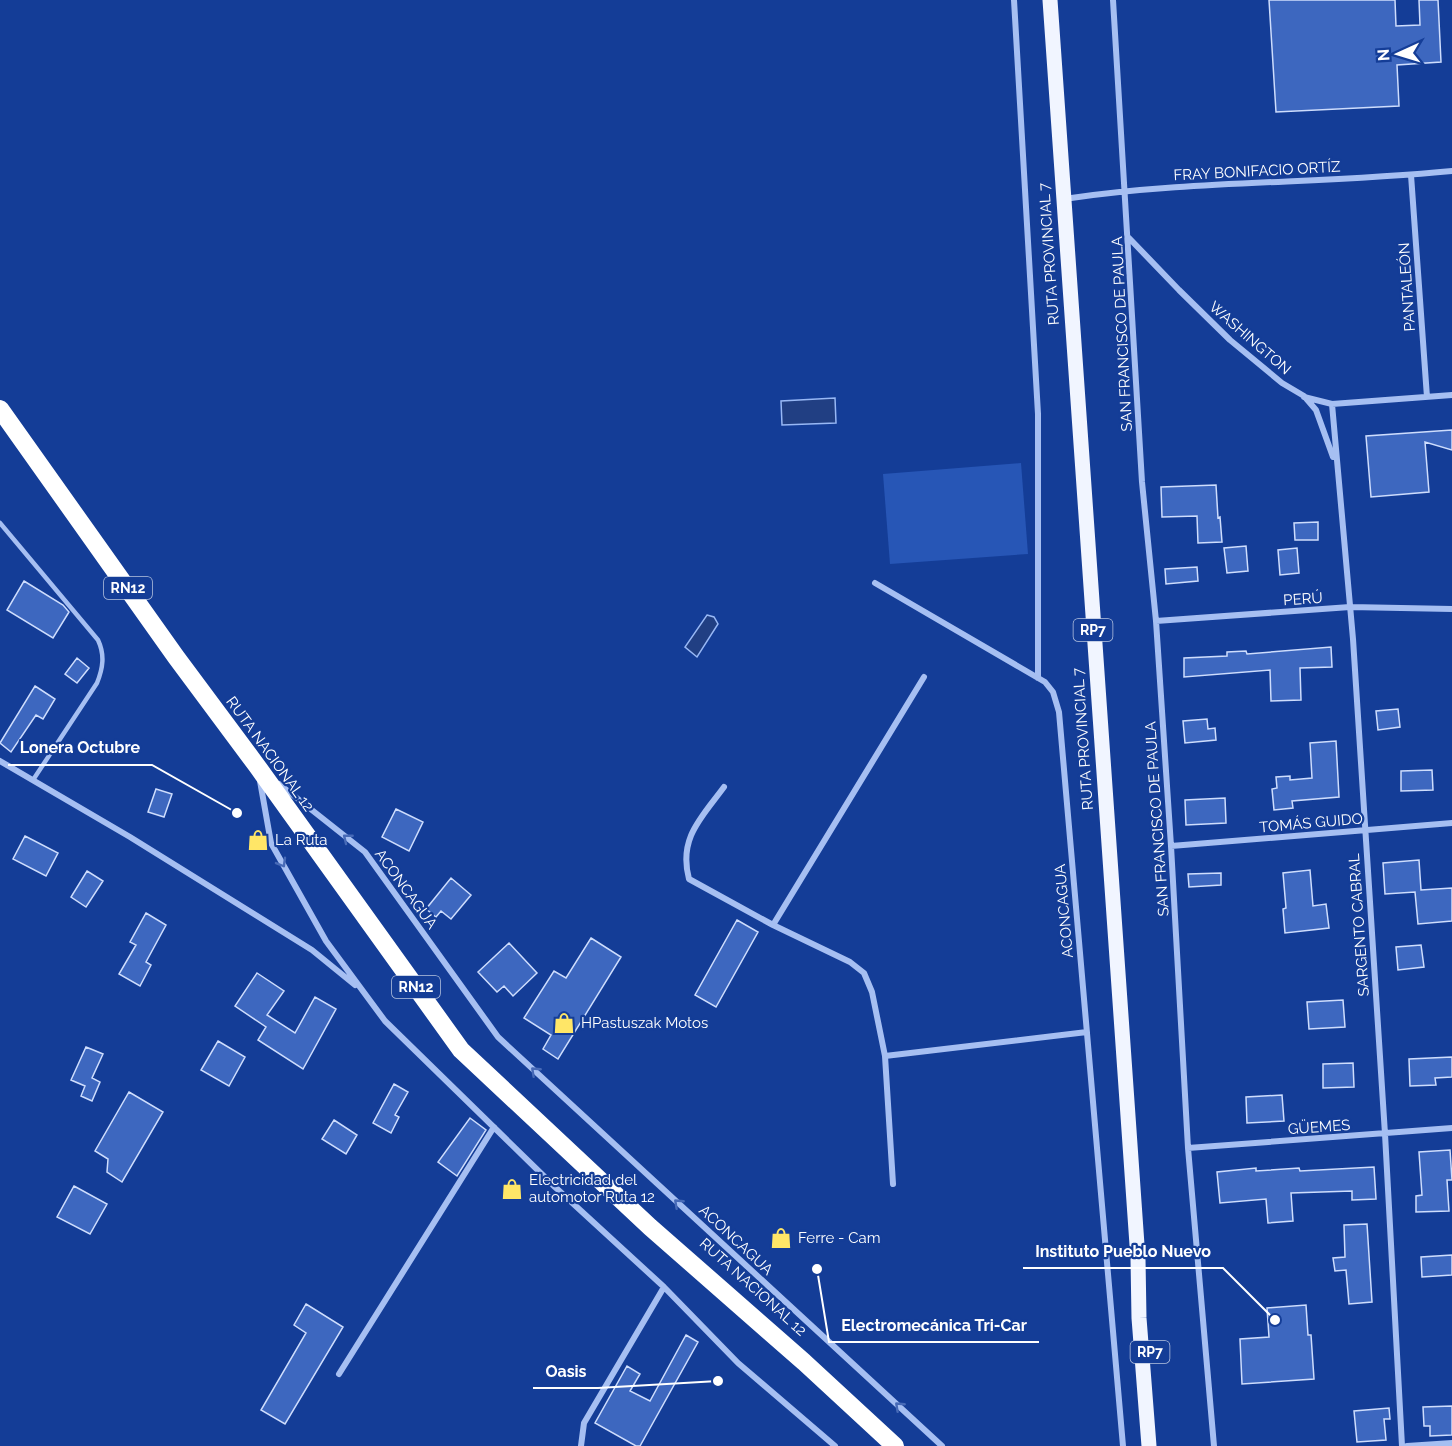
<svg xmlns="http://www.w3.org/2000/svg" width="1452" height="1446" font-family="Raleway,sans-serif">
<style>
.green{fill:#2756b6}
.water{fill:#213f83;stroke:#98b8f5;stroke-width:1.5}
.building{fill:#3d67bf;stroke:#ceddfd;stroke-width:1.5}
.lines{fill:none;stroke-linecap:round;stroke-linejoin:round}
.lane{stroke:#a6bff2;stroke-width:4.5}
.street{stroke:#a6bff2;stroke-width:6}
.primary{stroke:#f1f5ff;stroke-width:15}
.highway{stroke:#fff;stroke-width:18}
.oneway{stroke:#476ab7}
.labels{text-anchor:middle;stroke-width:4.5;stroke-linejoin:round;paint-order:stroke}
.shield{fill:#143d97;stroke:#b8c5e0;stroke-width:1.5}
.shield-label{font-size:14px;font-weight:bold;fill:#fff}
.street-label{font-size:15px;fill:#fff;stroke:#143d97}
.poi-label{font-size:15px;fill:#fff;stroke:#143d97;text-anchor:start}
.leader{fill:none;stroke:#fff;stroke-width:2}
.callout-dot{fill:#fff;stroke:#143d97;stroke-width:2}
.callout-label{font-size:16px;text-anchor:middle;font-weight:bold;fill:#fff;stroke:#143d97;stroke-width:4.5;stroke-linejoin:round;paint-order:stroke}
</style>
<rect width="100%" height="100%" fill="#143d97"/>
<path class="green" d="M1021 463 1028 554 890 564 883 474Z"/>
<path class="water" d="M835 398 836 423 782 425 781 401Z
M707 615 714 617 718 624 697 657 685 647Z"/>
<path class="building" d="M1269 0H1395L1396 26 1420 25 1419 0H1438L1441 62 1397 65 1399 106 1276 112Z
M1452 430V450L1425 442 1429 492 1371 497 1366 436Z
M1216 485 1218 518 1220 517 1222 542 1198 543 1197 516 1162 517 1161 487Z
M1318 522V540H1295L1294 523Z
M1246 546 1248 571 1227 573 1224 548Z
M1297 548 1299 573 1280 575 1278 550Z
M1197 567 1198 581 1166 584 1165 569Z
M24 581 63 605 69 612 53 638 7 610Z
M1331 647 1332 667 1300 668 1301 700 1271 701 1270 670 1184 677V658L1227 656V652L1246 651 1247 654Z
M77 658 89 668 77 683 65 674Z
M35 686 55 699 43 719 36 715 11 752 0 743Z
M1398 709 1400 727 1378 730 1376 711Z
M1207 719 1208 729 1215 728 1216 740 1185 743 1183 721Z
M1336 741 1339 797 1292 801 1293 808 1274 810 1272 789 1277 788 1276 777 1290 776V780L1312 778 1310 743Z
M1432 770 1433 790 1401 791V771Z
M156 789 172 794 164 817 148 812Z
M1225 798 1226 823 1186 825 1185 800Z
M396 809 423 822 409 851 382 837Z
M25 836 58 853 46 876 13 859Z
M1419 860 1421 890 1452 888V921L1418 924 1415 892 1385 894 1383 863Z
M1310 870 1313 906 1326 904 1329 928 1285 933 1283 909 1286 908 1283 873Z
M87 871 103 881 86 907 71 897Z
M1221 873V885L1189 887 1188 874Z
M451 878 471 895 451 919 441 911 436 917 426 909Z
M146 913 166 925 146 962 151 965 140 986 119 974 136 945 130 942Z
M737 920 758 932 716 1007 695 995Z
M591 938 621 957 558 1059 543 1049 551 1035 524 1018 554 971 566 978Z
M509 943 537 973 513 996 504 986 497 992 478 972Z
M1421 945 1424 967 1398 970 1396 947Z
M257 973 284 991 267 1015 295 1033 315 997 336 1009 303 1069 258 1040 266 1027 235 1006Z
M1343 1000 1345 1027 1309 1029 1307 1002Z
M218 1041 245 1057 229 1086 201 1070Z
M86 1047 103 1054 92 1078 100 1082 92 1101 81 1096 85 1086 71 1080Z
M1452 1057V1077L1435 1078 1436 1085 1410 1086 1409 1059Z
M1353 1063 1354 1087 1323 1088V1064Z
M394 1084 408 1092 395 1115 399 1117 391 1133 373 1123Z
M129 1092 163 1112 122 1182 107 1172 108 1159 95 1151Z
M1282 1095 1284 1121 1247 1123 1246 1097Z
M470 1118 486 1130 457 1176 438 1162Z
M334 1120 357 1135 346 1154 322 1139Z
M1450 1150 1452 1180H1447L1449 1211 1416 1212V1196L1422 1195 1419 1152Z
M1374 1167 1376 1199 1352 1200V1191L1291 1193 1293 1221 1268 1223 1266 1199 1220 1203 1217 1172 1256 1168V1171L1299 1168 1300 1171Z
M74 1186 107 1204 90 1234 57 1217Z
M1367 1224 1372 1302 1349 1304 1346 1270 1335 1271 1333 1258 1345 1257 1344 1225Z
M1452 1255V1275L1422 1277 1421 1257Z
M306 1304 343 1327 285 1424 261 1410 306 1333 294 1325Z
M1306 1305 1308 1335H1311L1314 1379 1242 1384 1240 1339 1269 1337 1267 1308Z
M686 1335 698 1342 640 1446H636L595 1423 627 1366 640 1374 630 1391 650 1401Z
M1452 1406V1435L1430 1436V1426H1424L1423 1407Z
M1389 1408 1390 1419H1384L1386 1440 1357 1442 1354 1411Z"/>
<g class="lines">
<path class="lane" d="M0 523 98 640C105 655 103 668 97 683L33 780"/>
<path class="street" d="M1014 0 1038 414V678
M1113 0 1142 482 1156 621 1171 846 1188 1148 1214 1446
M1411 175 1427 397
M1064 199C1192 180 1323 184 1452 171
M1129 238 1179 290 1230 340 1282 383 1304 396 1316 410 1333 457
M1304 397 1332 404 1452 395
M1332 404 1353 639 1385 1134 1402 1446
M875 583 1045 682 1053 692 1059 712 1123 1446
M1156 621 1350 607 1452 609
M0 761 130 837 312 950 355 985
M260 781 271 843 326 941 385 1021 555 1187 664 1287 738 1363 835 1446
M279 784 365 852 498 1037 942 1446
M724 787C702 817 678 838 689 879L773 925 850 962 864 973 872 992 885 1056 893 1184
M1171 846 1452 823
M773 925 924 677
M885 1056 1087 1032
M1188 1148 1452 1128
M339 1374 494 1127
M581 1446 584 1423 664 1287
M1407 1446 1452 1443"/>
<path class="primary" d="M1050 0 1138 1259 1139 1318 1149 1446"/>
<path class="highway" d="M0 409 176 657 257 766 461 1050 650 1227 804 1362 895 1446"/>
</g>
<defs><path id="oneway-chevron" d="M-2-3.5L2.5 0L-2 3.5" fill="none" stroke-width="1.6" stroke-linecap="round" stroke-linejoin="round" transform="scale(1.5)"/></defs>
<g class="oneway">
<use href="#oneway-chevron" transform="translate(347 838) rotate(-141)"/>
<use href="#oneway-chevron" transform="translate(282 863) rotate(60)"/>
<use href="#oneway-chevron" transform="translate(535 1071) rotate(-137)"/>
<use href="#oneway-chevron" transform="translate(678 1203) rotate(-137)"/>
<use href="#oneway-chevron" transform="translate(899 1406) rotate(-137)"/>
</g>
<defs>
<symbol id="shop-bare" viewBox="-9 -9 18 18"><path d="M-5-2.5h2.3a2.7 3.5 0 0 1 5.4 0H5L5.5 6h-11ZM-1.5-2.5h3a1.5 2.3 0 0 0-3 0Z" fill="#ffe667" stroke="#143d97" stroke-width="2.5" paint-order="stroke"/></symbol>
</defs>
<g fill-rule="evenodd">
<use href="#shop-bare" x="243" y="825" width="30" height="30"/>
<use href="#shop-bare" x="549" y="1008" width="30" height="30"/>
<use href="#shop-bare" x="497" y="1174" width="30" height="30"/>
<use href="#shop-bare" x="766" y="1223" width="30" height="30"/>
</g>
<g class="labels">
<g class="shield">
<rect x="104" y="577" width="48" height="22" rx="4.5"/>
<rect x="1073.5" y="619" width="39" height="22" rx="4.5"/>
<rect x="392" y="976" width="48" height="22" rx="4.5"/>
<rect x="1130.5" y="1341" width="39" height="22" rx="4.5"/>
</g>
<g class="shield-label">
<text x="128" y="593">RN12</text>
<text x="1093" y="635">RP7</text>
<text x="416" y="992">RN12</text>
<text x="1150" y="1357">RP7</text>
</g>
<g class="street-label">
<text transform="translate(1257 171) rotate(-3)" y="5">FRAY BONIFACIO ORTÍZ</text>
<text transform="translate(1049 254) rotate(-94)" y="5">RUTA PROVINCIAL 7</text>
<text transform="translate(1407 287) rotate(-94)" y="5">PANTALEÓN</text>
<text transform="translate(1122 334) rotate(-93)" y="5">SAN FRANCISCO DE PAULA</text>
<text transform="translate(1250 338) rotate(41)" y="5">WASHINGTON</text>
<text transform="translate(1303 599) rotate(-4)" y="5">PERÚ</text>
<text transform="translate(1083 739) rotate(-94)" y="5">RUTA PROVINCIAL 7</text>
<text transform="translate(270 754) rotate(54)" y="5">RUTA NACIONAL 12</text>
<text transform="translate(1157 819) rotate(-94)" y="5">SAN FRANCISCO DE PAULA</text>
<text transform="translate(1311 823) rotate(-5)" y="5">TOMÁS GUIDO</text>
<text transform="translate(406 889) rotate(54)" y="5">ACONCAGUA</text>
<text transform="translate(1064 911) rotate(-95)" y="5">ACONCAGUA</text>
<text transform="translate(1359 925) rotate(-94)" y="5">SARGENTO CABRAL</text>
<text transform="translate(1319 1127) rotate(-4)" y="5">GÜEMES</text>
<text transform="translate(736 1240) rotate(43)" y="5">ACONCAGUA</text>
<text transform="translate(753 1287) rotate(42)" y="5">RUTA NACIONAL 12</text>
</g>
<g class="poi-label">
<text x="275" y="845">La Ruta</text>
<text x="581" y="1028">HPastuszak Motos</text>
<text x="529" y="1185">Electricidad del<tspan x="529" dy="17">automotor Ruta 12</tspan></text>
<text x="798" y="1243">Ferre - Cam</text>
</g>
</g>
<path class="leader" d="M237 813L152 765H8M1275 1320L1223 1268H1023M817 1269L829 1342H1039M718 1381L598 1388H533"/>
<g class="callout-dot">
<circle cx="237" cy="813" r="6"/>
<circle cx="1275" cy="1320" r="6"/>
<circle cx="817" cy="1269" r="6"/>
<circle cx="718" cy="1381" r="6"/>
</g>
<g class="callout-label">
<text x="80" y="753">Lonera Octubre</text>
<text x="1123" y="1257">Instituto Pueblo Nuevo</text>
<text x="934" y="1331">Electromecánica Tri-Car</text>
<text x="566" y="1377">Oasis</text>
</g>
<g transform="translate(1398 54) rotate(266)" stroke="#143d97" stroke-width="4.5" paint-order="stroke">
<path d="M0-4.5L10 22L0 15L-10 22Z" fill="#ffffff"/>
<text y="-9" font-size="16" font-weight="bold" text-anchor="middle" fill="#ffffff">N</text>
</g>
</svg>
